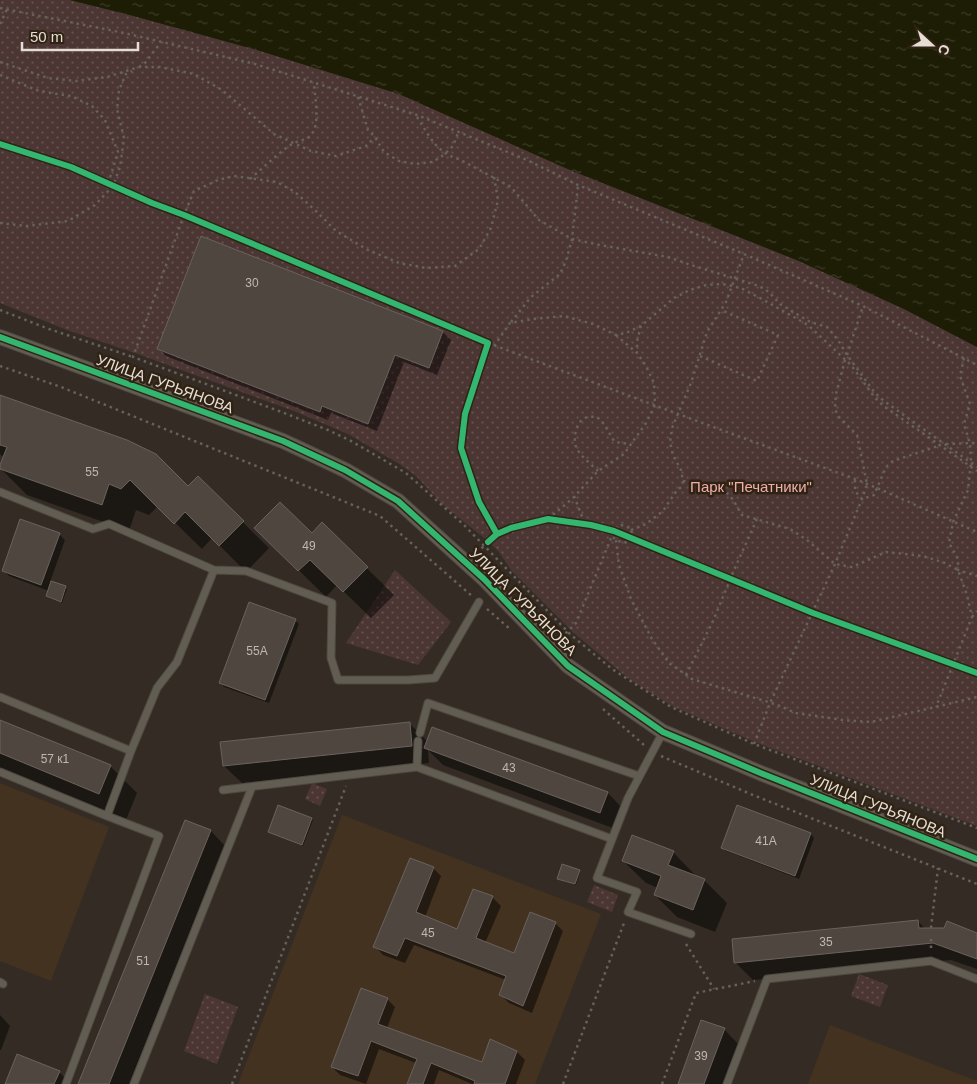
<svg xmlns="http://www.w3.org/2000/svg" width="977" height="1084" font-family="Arial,sans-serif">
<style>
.built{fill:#433220}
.green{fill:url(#green-dots)}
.water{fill:url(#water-ripples)}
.shadow{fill:#0007}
.building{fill:#504640;stroke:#6a625d}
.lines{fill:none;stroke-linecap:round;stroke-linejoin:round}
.service-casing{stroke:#4f4842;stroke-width:9}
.minor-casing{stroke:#4f4842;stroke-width:16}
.path{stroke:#666159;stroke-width:2.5;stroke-dasharray:2.5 4;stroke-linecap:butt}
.service{stroke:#615d53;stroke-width:7}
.minor{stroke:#615d53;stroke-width:14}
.cycleway-casing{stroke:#302314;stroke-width:9}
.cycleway{stroke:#33b770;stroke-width:6}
.labels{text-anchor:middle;stroke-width:5;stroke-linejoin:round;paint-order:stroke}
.number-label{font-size:12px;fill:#c0b7af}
.street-label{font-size:15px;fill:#e6ddd4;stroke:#302314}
.park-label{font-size:15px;fill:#eeaea9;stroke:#302314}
</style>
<defs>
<pattern id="green-dots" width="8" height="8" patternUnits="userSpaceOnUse" patternTransform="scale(1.25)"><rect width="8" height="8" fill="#4b3634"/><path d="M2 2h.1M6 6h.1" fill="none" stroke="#655350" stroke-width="1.8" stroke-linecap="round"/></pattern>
<pattern id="water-ripples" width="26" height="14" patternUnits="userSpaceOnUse" patternTransform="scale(1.25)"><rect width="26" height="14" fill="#1c1d04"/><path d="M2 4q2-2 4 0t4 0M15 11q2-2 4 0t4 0" fill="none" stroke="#3d3d28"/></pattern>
</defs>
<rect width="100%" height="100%" fill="#342c24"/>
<path class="built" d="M0 783 109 827 51 981 0 961Z
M342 815 601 914 535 1084H238Z
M830 1025 977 1081V1084H808Z"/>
<path class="green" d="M0 0H70L130 15 257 50 399 94 570 170 799 261 904 309 977 347V826L755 742 672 706 629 679 575 634 511 570 499 552 489 542 442 504 416 476 401 465 348 434 294 411 135 353 67 330 0 303Z
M395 570 451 622 418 665 346 643Z
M312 783 327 789 320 806 305 799Z
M594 885 618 895 612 912 587 902Z
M859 974 888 985 880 1007 851 996Z
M205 994 238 1007 217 1064 184 1051Z"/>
<path class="water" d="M70 0H977V347L904 309 799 261 570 170 399 94 257 50 130 15Z"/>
<path class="shadow" d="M443 332 451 340 437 375 404 362 377 431 331 413 328 420 166 356 158 348Z
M0 396 188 488 198 478 269 548 246 572 212 538 202 549 158 506 149 515 136 510 129 531 27 495 0 468 4 458 0 454Z
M322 524 394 595 371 618 337 585 326 597 256 528 312 535Z
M59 534 65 540 50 582 67 589 62 603 49 598 47 596 49 591 9 576 3 570Z
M295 620 299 624 269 703 224 687 221 683Z
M0 721 110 766 137 793 126 820 0 768Z
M409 723 428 742 432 729 608 793 625 811 618 830 443 765 428 750 429 763 242 783 224 766Z
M738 807 811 834 814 838 799 879 726 851 722 848Z
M311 819 313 820 303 846 269 832Z
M185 821 211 831 225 846 129 1084H81Z
M673 852 695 875V877L704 880 727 903 715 932 677 917 655 895 658 888 646 883 623 861Z
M433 868 441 876 425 917 457 931 474 890 492 897 501 906 485 943 515 954 555 923 563 931 532 1013 509 1003 501 995 506 980 414 945 405 963 383 955 375 946Z
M579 871 580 873 576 885 560 880Z
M918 921 926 930 977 934V969L951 960 753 980 736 963Z
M387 999 395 1007 387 1028 483 1064 517 1052 525 1060 516 1084H472L439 1070 434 1084H408L416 1063 379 1049 366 1084 340 1075 332 1067Z
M0 1015 10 1026 1 1050H0Z
M724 1029 741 1047 728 1084H679Z
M59 1072 71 1084H7Z"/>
<path class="building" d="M201 236 443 331 429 368 395 355 368 424 322 406 320 412 157 349Z
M0 395 127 440 156 454 188 486 198 476 244 521 219 546 185 512 174 524 130 480 121 489 109 484 102 505 0 469V465L7 447 0 445Z
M280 502 312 533 322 522 368 567 343 592 310 560 298 571 254 528Z
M20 519 60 533 41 585 2 571Z
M51 581 66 586 61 602 46 596Z
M249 602 296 619 265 700 219 683Z
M0 720 111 765 99 794 0 753Z
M410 722 412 746 223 766 220 742Z
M432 727 608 792 600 813 424 748Z
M278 805 312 818 302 845 268 832Z
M737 805 811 833 795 876 721 848Z
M185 820 211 830 109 1084H78Z
M632 835 674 851 668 865 705 879 693 910 654 895 661 876 622 861Z
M410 858 434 867 416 912 457 929 473 889 493 896 476 938 514 953 530 912 556 922 523 1006 499 995 506 976 405 938 397 956 373 947Z
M562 864 580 870 575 884 557 879Z
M918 920 919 928H944L947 921 977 933V959L933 943 734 963 732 939Z
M361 988 388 998 378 1024 482 1062 490 1039 517 1051 505 1084H474L475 1081 431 1063 423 1084H407L417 1059 371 1041 358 1076 331 1067Z
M701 1020 725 1028 704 1084H678Z
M17 1054 60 1071 54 1084H5Z"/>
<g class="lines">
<defs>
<path id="service" d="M0 492 93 529 109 524 214 570 177 662 157 688 131 751 107 816 0 772
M214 570 246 571 332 603 331 658 338 680H408L435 678 479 602
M0 697 131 751
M663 732 628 798 597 878 637 892 628 912 691 934
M420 733 428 703 639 776
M417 767 418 741
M223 790 417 767 612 839
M0 982 3 984
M66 1084 159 836 107 816
M134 1084 252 787
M727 1084 767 979 931 961 977 979"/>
<path id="minor" d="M0 337 283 441 345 470 398 501 484 579 568 666 663 732 763 774 977 859"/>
</defs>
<use href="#service" class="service-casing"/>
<use href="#minor" class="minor-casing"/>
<path class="path" d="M0 8 124 33 255 64 417 115 527 160 578 185 744 254 863 306 977 365
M0 24 7 9
M0 62 48 78 76 81 107 77 139 67H160L194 74 222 90 274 134 311 151 336 156 366 146 375 137
M139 67 145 63 161 42
M0 75 36 90 51 93 71 96 92 106 105 120 118 152 108 184
M358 97 368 130 375 137 384 152 399 161 415 164 433 162 445 154 453 146 458 133
M417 117C429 135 436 153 459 159L511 187 539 220 572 239 600 245 668 257 691 265 759 286 769 292 780 304 810 322 827 327 838 340 847 355 875 393 884 401 977 467
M494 177 498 200 491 228 479 249 455 266 426 268 399 263 368 250 336 231 317 212 295 192 277 182 234 176 218 180 194 191 184 215 133 357 279 411 328 430 351 441 406 473 464 525 571 635 612 669 671 707 754 744 977 828
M250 179C264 167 277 154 292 144 300 139 309 142 314 130 319 119 315 96 314 84
M0 223 27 226 68 221 95 205 113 186 120 167 124 138 117 109 119 90 126 74 132 71
M0 310 49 329 133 357
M511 322 531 297 560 274 566 261 572 239 578 186
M616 335 637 353
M488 343 678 414 855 479 877 488 977 532
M494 346 510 323 533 319 564 316 593 324 616 335 626 333 641 326 674 298 690 290 706 285 722 284 732 286 741 288 760 298 808 325 851 365 875 398 885 407 977 471
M847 355 863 306
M700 356 757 381 778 335 721 310
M964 358 960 376 970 404 964 424 970 444 971 462 968 490 953 522 949 543 958 559V570L977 576
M0 366 61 387 380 516 472 596
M946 444 977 443
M598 471C591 464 580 456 576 447 573 438 576 422 585 418 588 416 593 417 597 417L604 424 614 441 620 443 631 444
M855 480V491L862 499 874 495 886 467 893 461 941 445
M683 481C699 483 717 484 729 495 734 500 738 509 742 515L790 529 807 540 835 564 852 567 886 552 923 556 945 563 958 570 967 595 972 617 936 707
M574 496 585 524
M548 519 572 499 598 471 624 454 646 423 655 405 654 383 646 366 637 353V341L641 326
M631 530 646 524 663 511 675 493 682 486 683 481 681 470 673 455 670 442 672 428 691 383 707 332 726 302 744 254
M616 540 619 565 631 599 652 639 669 663 692 679 775 704 796 713 843 720 871 722 927 709 977 697
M477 553 488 542
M487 609 510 629
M972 617 977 611
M561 638 576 623 614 531 616 528 621 525 631 528C632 536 631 540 624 543L616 540 612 536
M686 675 713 621 734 570 757 519
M603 709 644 745
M754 744 770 703 835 564 862 499 867 484 857 435 838 416 835 409 836 394 845 360
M661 756 753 795 977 884
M931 928 938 868
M931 939V950
M686 944 714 989
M232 1084 346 786
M563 1084 624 923
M662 1084 696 993 755 981"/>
<use href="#service" class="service"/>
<use href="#minor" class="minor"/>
<defs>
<path id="cycleway" d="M0 144 71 167 152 203 184 215 488 343 465 414 461 448 479 502 497 534
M0 337 283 441 345 470 398 501 484 579 568 666 663 732 763 774 977 859
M488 542 497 534 511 528 548 519 591 525 614 531 813 613 977 673"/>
</defs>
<use href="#cycleway" class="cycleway-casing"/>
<use href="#cycleway" class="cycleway"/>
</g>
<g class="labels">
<g class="number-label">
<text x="252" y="287">30</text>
<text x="92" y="476">55</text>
<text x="309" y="550">49</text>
<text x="257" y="655">55А</text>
<text x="55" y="763">57 к1</text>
<text x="509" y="772">43</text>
<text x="766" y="845">41А</text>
<text x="428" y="937">45</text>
<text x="826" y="946">35</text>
<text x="143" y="965">51</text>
<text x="701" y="1060">39</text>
</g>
<g class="street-label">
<text transform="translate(165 384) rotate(20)" y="5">УЛИЦА ГУРЬЯНОВА</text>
<text transform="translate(523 602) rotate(45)" y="5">УЛИЦА ГУРЬЯНОВА</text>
<text transform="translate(878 806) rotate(22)" y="5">УЛИЦА ГУРЬЯНОВА</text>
</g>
<g class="park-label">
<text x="751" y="492">Парк "Печатники"</text>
</g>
</g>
<g transform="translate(932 45) rotate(111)" stroke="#302314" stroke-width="4" paint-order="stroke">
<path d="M0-4L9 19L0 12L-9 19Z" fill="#e6ddd4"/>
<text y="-8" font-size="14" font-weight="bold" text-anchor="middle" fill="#e6ddd4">С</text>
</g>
<path d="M22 42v8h116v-8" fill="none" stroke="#e6ddd4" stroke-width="2.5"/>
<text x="30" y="42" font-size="15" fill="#e6ddd4" stroke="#302314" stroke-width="4" paint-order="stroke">50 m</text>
</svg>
